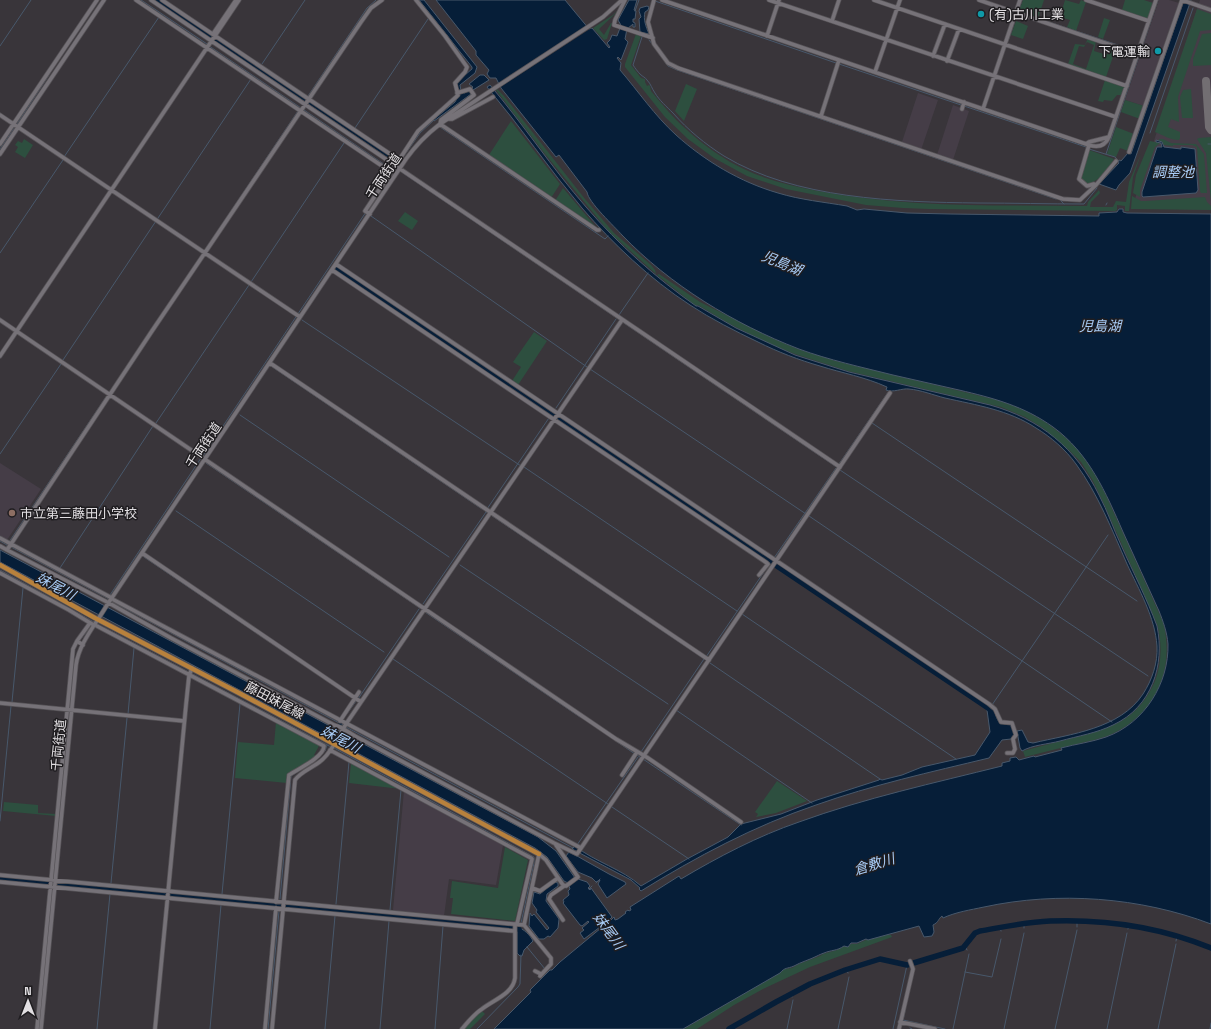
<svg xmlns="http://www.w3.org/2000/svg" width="1211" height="1029" font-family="'Space Grotesk','Noto Sans JP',sans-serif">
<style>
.built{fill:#453d47}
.green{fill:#2d4f3f;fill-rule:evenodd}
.water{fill:#061e38;stroke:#48586b}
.pier{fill:#39353a}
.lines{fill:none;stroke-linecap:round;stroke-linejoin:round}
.stream{stroke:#48586b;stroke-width:1}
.canal{stroke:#061e38;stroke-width:3}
.river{stroke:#061e38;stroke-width:5.5}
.taxiway{stroke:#726e72;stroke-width:8}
.minor-casing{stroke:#565357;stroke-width:5}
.major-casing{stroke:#565357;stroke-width:6}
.minor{stroke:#767278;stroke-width:3.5}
.major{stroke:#b8813c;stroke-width:4.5}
.culture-dot{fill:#0f9aa8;stroke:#1f1d20;stroke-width:1.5}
.education-dot{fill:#8d6e63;stroke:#1f1d20;stroke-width:1.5}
.labels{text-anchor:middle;stroke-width:3;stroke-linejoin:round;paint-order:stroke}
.poi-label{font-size:13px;fill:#e2dfe2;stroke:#1f1d20;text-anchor:start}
.street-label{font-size:13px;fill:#e2dfe2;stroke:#1f1d20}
.water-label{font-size:14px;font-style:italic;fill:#a7cbf5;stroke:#1f1d20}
</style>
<rect width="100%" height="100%" fill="#39353a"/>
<path class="built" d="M1159 0H1169L1179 3 1144 106 1125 100Z
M1200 0H1211V210L1132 208Z
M918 93 938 100 921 150 902 142Z
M953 105 969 111 953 160 937 155Z
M0 463 41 489 7 540 0 537Z
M404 791 503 845 496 885 449 879 444 916 395 912 393 910Z"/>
<path class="green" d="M1023 0H1044L1038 18 1019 11Z
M1065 0 1079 4 1081 0 1086 2 1076 31 1067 27 1070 20 1060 17Z
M1125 0H1144L1153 3 1148 19 1122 10Z
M620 8 614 15 599 29 604 35 611 23H612L607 39 604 40 593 28 613 15Z
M1197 9 1211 14V30L1200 31 1178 97 1179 122 1171 119 1168 127 1180 132V138L1179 140C1170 140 1163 135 1155 132Z
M1104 18 1110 20 1103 39 1098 37Z
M1016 21 1028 26 1023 39 1011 35Z
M1211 33V65L1193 66V59L1202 34Z
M636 34 641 36 631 65 641 78 645 79V82L647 86 649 85 650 86 651 91C662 104 673 118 686 129 703 145 724 160 746 170 769 181 794 186 818 191 907 208 998 205 1087 206L1088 202 1099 190 1100 193 1091 202 1090 207H1113L1116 201 1126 202 1129 182 1141 154 1133 177 1129 211H1125V206L1117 205V210L1115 211 929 209 903 208 866 205 786 189 747 176 714 158 688 139 665 117 625 67V64Z
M1088 38 1096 41 1094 51 1107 55 1111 46 1116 48 1106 77 1068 64 1075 44 1085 45ZM1087 42 1094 45 1086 69 1073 64 1079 46 1084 47Z
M1105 80 1125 87 1122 95H1117L1112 101 1104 100 1103 102 1098 101Z
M686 84 697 89 684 121 675 111Z
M497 89 504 96 585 199 614 233 651 265 655 270 656 274 609 232 545 154 496 90Z
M1191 89 1193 118H1182L1180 97 1183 90Z
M1125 100 1144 106 1140 119 1121 112Z
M511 121 560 184 551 198 489 155Z
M1116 127 1134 134 1128 151 1120 148 1116 157 1107 154Z
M1211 137V201L1206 153 1197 139 1199 138Z
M24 139 33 145 25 158 15 152 18 147 15 145 18 141 22 143Z
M1159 139H1163L1171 143 1196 144 1204 154 1207 193H1201L1200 191 1197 147 1192 145H1173V146L1164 145 1162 142 1159 141Z
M1150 141 1160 143 1155 147 1140 190V197L1133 193 1136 175Z
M1089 150 1114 159C1107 172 1101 178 1088 185L1081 179Z
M563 188 596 227 595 228 555 201Z
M1132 196 1141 201H1146L1205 197 1207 202 1211 206V210L1131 209Z
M405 212 418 221 412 230 398 221Z
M659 274 700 302 774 339 798 349 836 361 997 400 1020 408 1044 421 1065 437 1079 451 1093 471 1103 489 1163 622C1176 670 1154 718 1107 736 1099 739 1089 741 1081 743 1062 748 1043 752 1025 757L1023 751C1040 746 1057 742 1073 738 1112 728 1138 720 1155 681 1162 663 1162 642 1157 624L1104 504 1093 481 1081 462 1070 451 1043 428 1025 417 1001 407 848 371 795 354 765 342 728 323 698 305 696 306 657 275Z
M534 332 547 341 518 385 512 381 521 367 513 362Z
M276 722 320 744 314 755 317 756 288 774 287 783 235 778 238 742 274 745Z
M351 763 401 789 349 783Z
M777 781 807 801 776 813 756 817 758 814 755 812Z
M4 802 38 805V813L56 814V816L3 811Z
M505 847 528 860 515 921 451 914 453 898H450L452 881 498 888Z
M887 935H891L892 937 810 967 763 989 734 1005 697 1029H684L780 973 784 969 792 968 799 964 820 956 823 954 837 950 844 946 848 947 851 944H857L866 940H868Z
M481 1010 485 1014 470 1029H463Z"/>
<path class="water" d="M419 0H424L477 67 475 73 460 85 461 91 464 93 471 90V94L434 121 433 120 455 102 460 93 456 85 459 80 472 69V67Z
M436 0H565L589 29 592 28 609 48 610 47 607 43 610 40 612 35 617 36 620 28 621 29 622 27 618 20 629 0H637L634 10 636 11 635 19H633V22L635 23V27H633V24L627 29 625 39 628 42 621 60 618 57 617 58 621 63 620 70C638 91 655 116 676 135 705 161 740 182 778 193 801 200 824 202 847 206L857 210 864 209 907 213 950 214 1099 216V213L1117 212 1119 209H1123V212L1127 213 1211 214V924C1140 897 1058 891 984 907 970 910 956 912 943 918L942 916C938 919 939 922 933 925L934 932 932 936 924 937 919 926 868 940 866 939 857 943H851L848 947 844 946C837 951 831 950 824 953 821 954 819 955 817 956 809 960 801 962 794 966 787 969 785 967 780 973L683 1029H494L531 992 530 990 550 970H552L560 962 601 928 600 927 584 939 580 933 584 930 582 928 589 922 588 921 582 926 580 925 563 903 564 902 563 900 569 895 568 891 570 889 569 886 578 879 587 882 590 886 588 888 590 890 591 888 612 917 608 921 609 922 614 917 615 920 618 919 626 913 625 912 628 910 629 911 631 910 630 907 679 876 681 879C718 857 758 836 799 822 865 798 934 783 1002 766V763L1010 761V758L1016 757 1019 760 1034 756 1035 757 1062 750 1061 748C1076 744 1092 742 1106 737 1145 723 1169 683 1168 644 1167 632 1163 621 1159 611 1147 585 1135 558 1123 532 1106 493 1089 453 1053 427 1024 406 993 398 959 390 937 385 915 380 893 375 861 367 829 360 799 349 734 324 670 285 622 235 615 227 588 202 587 192L559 155 556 157 501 88 496 78H490L487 74 489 70 476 55V51Z
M1184 0H1191L1130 173 1119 185 1116 190 1099 184 1119 163 1118 161 1119 160 1121 161 1128 153 1131 154Z
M647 6 649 7 648 10 645 12C643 19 646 27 649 34L640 32 639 19 641 17 639 11 640 8Z
M480 75H484L489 80 473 90 472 88 473 87 469 84Z
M490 85C523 124 552 168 586 207 619 245 656 278 696 306H698L736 328 795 355 849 372 990 405C1040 419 1076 448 1099 495 1108 512 1113 528 1121 545 1133 572 1147 599 1157 626 1165 665 1152 707 1113 725 1097 733 1078 736 1060 741 1049 744 1032 745 1022 751L1020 748 1017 731 1022 730 1028 742 1033 743C1071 734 1120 729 1143 694 1152 680 1158 663 1157 646 1155 617 1139 590 1127 564 1112 530 1098 494 1076 464 1066 450 1051 437 1036 428 1009 410 976 405 945 398 933 395 921 390 909 389 902 388 893 393 886 390L887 387C865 377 842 373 820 366 799 360 778 352 758 342 735 331 711 319 690 305 650 279 613 244 582 208 549 169 520 126 487 87Z
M1156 140 1162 142 1164 147 1181 149V147L1195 149 1198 190 1196 193 1143 197 1142 196V192L1157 147H1162L1161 143 1156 142Z
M0 550 538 837 556 851 575 878 568 883 564 881 547 857 535 848 0 562Z
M989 707C1001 715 992 726 1012 724L1015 735 1011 739 1002 740 989 758C931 772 872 785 816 805 754 826 696 857 641 891L639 889 640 888 631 880 572 849 575 846C595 862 622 869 641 886L687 859 728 837 741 824 781 814 817 800 879 780 880 779 882 780 902 775 922 767 975 755 990 732 987 710Z
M569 852 577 856 609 874 625 882 626 884 607 898 598 884 600 880 596 882 592 878 578 872 566 856Z
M554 882 558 883V886L547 894 546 901 559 919 558 928 550 937 548 936 544 939H539L529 926 530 913 532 916 534 914 547 930 549 928 536 912 537 910 532 903 534 892 540 894Z
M517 927C523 928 531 936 533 941L524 950 522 956H520L517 953Z"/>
<path class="pier" d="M589 25 593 27 499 88 498 84Z"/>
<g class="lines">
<path class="stream" d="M141 0 207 44
M655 1 836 63
M635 11 639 0
M1019 12H1018L1022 0
M1034 17 1136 51
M642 37 633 65C635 68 638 72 640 74 643 77 645 77 647 80 651 84 652 89 655 93 659 100 667 107 673 113 688 130 705 144 724 156 795 199 896 202 978 203 1013 203 1048 204 1084 204L1097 188
M649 40 653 45
M1008 41 1017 15
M0 46 31 0
M209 46 301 108
M665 62 668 66 677 70 1056 199
M262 64 305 0
M839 64 961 105
M308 96 367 8 376 0
M964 106 1086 147
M304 110 391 169
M17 124 49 75
M440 127 605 239 608 236
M355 128 428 19
M1150 133 1193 8
M1208 144H1211
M0 149 15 127
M1089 149 1115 157 1119 161
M1106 154 1158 0
M64 157 159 17
M399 163 420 133 433 121
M403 173 838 468
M1060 200 1064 204
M1106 205 1107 203
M371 216 587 367
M205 250 298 111
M0 253 63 160
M251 282 344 143
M619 315 648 273
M302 320 521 466
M63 360 251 79
M271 366 482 509
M590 369 806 514
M556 408 616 319
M240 415 449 557
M156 423 249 285
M872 423 1137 601
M0 454 61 364
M203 456 366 212
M206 463 423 610
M839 464 889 391
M524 467 737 611
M840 470 1148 676
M487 509 553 412
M176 511 384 652
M485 511 706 660
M809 516 1112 722
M0 541 7 545
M7 545 106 397
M11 547 109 599
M144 557 341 690
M774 558 836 468
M460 565 668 704
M60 568 153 426
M0 570 94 622
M110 595 201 458
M115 603 343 725
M423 604 486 512
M425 612 580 717
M742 614 956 759
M105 628 331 747
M79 641 91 626
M706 657 766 569
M393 659 608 804
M710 663 880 779
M358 699 419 609
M12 702 23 588
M992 705 1108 535
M676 710 812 803
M128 714 134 648
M346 715 356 701
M346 727 573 848
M616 741 635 754
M334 748 534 857V863L521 923
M641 752 704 659
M637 755 741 825
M319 757 325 751 327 745
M612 807 689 859
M0 821 11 706
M577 845 638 757
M111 883 127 718
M596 883 600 879
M589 889 592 886
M111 891V888
M222 894 240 704
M280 899 291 776 305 767
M336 904 349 762
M390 910 401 790
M1000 927 1001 931
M1077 927V921
M1024 928V924
M1128 929 1129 925
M1176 941 1177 936
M965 946 967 950
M527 947 545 969
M847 970 848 973
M965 972 992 977 1001 939
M791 994 792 997
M903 1020 905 1011
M903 1020 945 1029
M732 1028 733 1029
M910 1028 912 1029
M97 1029 110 894
M210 1029 221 905
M268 1029 279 911
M325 1029 335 916
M380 1029 389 921
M435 1029 443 926
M477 1029 518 987 520 984 521 955
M787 1029 793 1000
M838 1029 849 977
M893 1029 907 965
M953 1029 969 954
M1004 1029 1024 933
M1055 1029 1077 930
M1107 1029 1127 933
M1158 1029 1176 944
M1210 1029 1211 1023"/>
<path class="canal" d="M157 0 399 163
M340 724 341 723"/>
<path class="river" d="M336 269 991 710 992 715
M0 879 46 883
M60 884 519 929
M729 1029 776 1002 810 984 845 970 880 959 907 965 963 948 975 933 980 931C1003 927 1026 922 1050 921 1105 919 1160 927 1211 948"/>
<path class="taxiway" d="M1206 81 1209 127 1211 130"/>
<defs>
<path id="minor" d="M136 0 391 172
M151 0 840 467
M162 0 399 160 365 211 370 214
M625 0 615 20 614 25 653 38
M654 0 648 22 654 44 668 63 678 68 1063 199 1080 200 1096 185 1116 161
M662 0 1089 145C1098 148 1105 146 1109 137L1156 0
M769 0 1116 117
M874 0 1127 86
M979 0 1137 54
M1086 0 1149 21
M1182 0 1211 10
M832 21 839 0
M213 34 236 0
M767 36 779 0
M933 56 945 24
M947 61 959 29
M875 72 900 0
M457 93 470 89 474 95 441 120 440 124 597 230H599
M962 109 964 102
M983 109 1020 0
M0 115 300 317
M821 116 839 60
M447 119H452L493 97
M0 144 97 0
M1086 144 1089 142 1109 137
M1089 145 1079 179 1087 186 1094 184 1096 185
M1129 152 1182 0
M0 154 104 0
M399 160 418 131 456 97 458 95 455 83 465 72 467 67 445 36 416 0
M336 264 989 704 995 709 1001 722 1012 723 1016 735 1013 739 1015 749 1013 753H1007
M332 270 767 563
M0 320 616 739 648 758 741 822
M0 356 239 0
M270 363 709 660
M0 538 11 544
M11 544 110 597
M0 546 7 550 152 331 361 22 371 8 382 0
M7 550 109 603 171 638 334 725 340 727 355 736 554 843 577 854 890 393
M142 553 361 702
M0 573 69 610 92 624
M759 575 768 564
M114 600 581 848
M97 626 324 746C324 757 298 769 289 775L276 902
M77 641 90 623
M0 703 184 721
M340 721 359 692
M330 750 531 858 532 859 517 924
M622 775 637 752
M0 875 524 925 539 854 546 860 563 885 566 886 578 877 556 845
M0 882 514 931
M532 888 540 891 558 878
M563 920 549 899 551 895 564 886
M524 925 551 958V964L540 976
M535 971 541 974
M900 1022 935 1029
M37 1029 73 649 77 641 83 645
M41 1029 76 665C79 643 96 624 107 605L406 159C416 145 427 134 440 124L603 17 622 0
M155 1029 186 705 189 676 192 668
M265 1029 276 908
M272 1029 295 780C301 771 315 767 323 759 333 750 339 735 346 724L622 320
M462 1029C468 1022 474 1014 482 1009 493 1000 513 994 515 978V924
M899 1029 913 969 910 961"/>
<path id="major" d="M0 565 95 618 239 693 539 854"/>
</defs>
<use href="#minor" class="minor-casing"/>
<use href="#major" class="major-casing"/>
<use href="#minor" class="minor"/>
<use href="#major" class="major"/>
</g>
<g class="culture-dot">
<circle cx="981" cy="14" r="4"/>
<circle cx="1158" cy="51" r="4"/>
</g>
<circle class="education-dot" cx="12" cy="513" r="4"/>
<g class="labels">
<g class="poi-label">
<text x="989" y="19">(有)古川工業</text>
<text x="1150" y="56" text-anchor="end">下電運輸</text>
<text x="20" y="518">市立第三藤田小学校</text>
</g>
<g class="street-label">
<text transform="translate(383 176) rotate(-56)" y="5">千両街道</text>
<text transform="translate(203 445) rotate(-56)" y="5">千両街道</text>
<text transform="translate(275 700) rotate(28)" y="5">藤田妹尾線</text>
<text transform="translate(58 745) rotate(-84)" y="5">千両街道</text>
</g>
<g class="water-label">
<text x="1173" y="177">調整池</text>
<text transform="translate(782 263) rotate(22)" y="5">児島湖</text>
<text x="1100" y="331">児島湖</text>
<text transform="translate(56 586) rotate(28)" y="5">妹尾川</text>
<text transform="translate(341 739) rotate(28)" y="5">妹尾川</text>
<text transform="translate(874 864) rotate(-17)" y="5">倉敷川</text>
<text transform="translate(609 931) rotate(54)" y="5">妹尾川</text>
</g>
</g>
<g transform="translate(28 1001)" stroke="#1f1d20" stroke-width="3" paint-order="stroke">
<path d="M0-3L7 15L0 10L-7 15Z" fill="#e2dfe2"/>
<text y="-6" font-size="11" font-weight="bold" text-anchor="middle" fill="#e2dfe2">N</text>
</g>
</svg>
